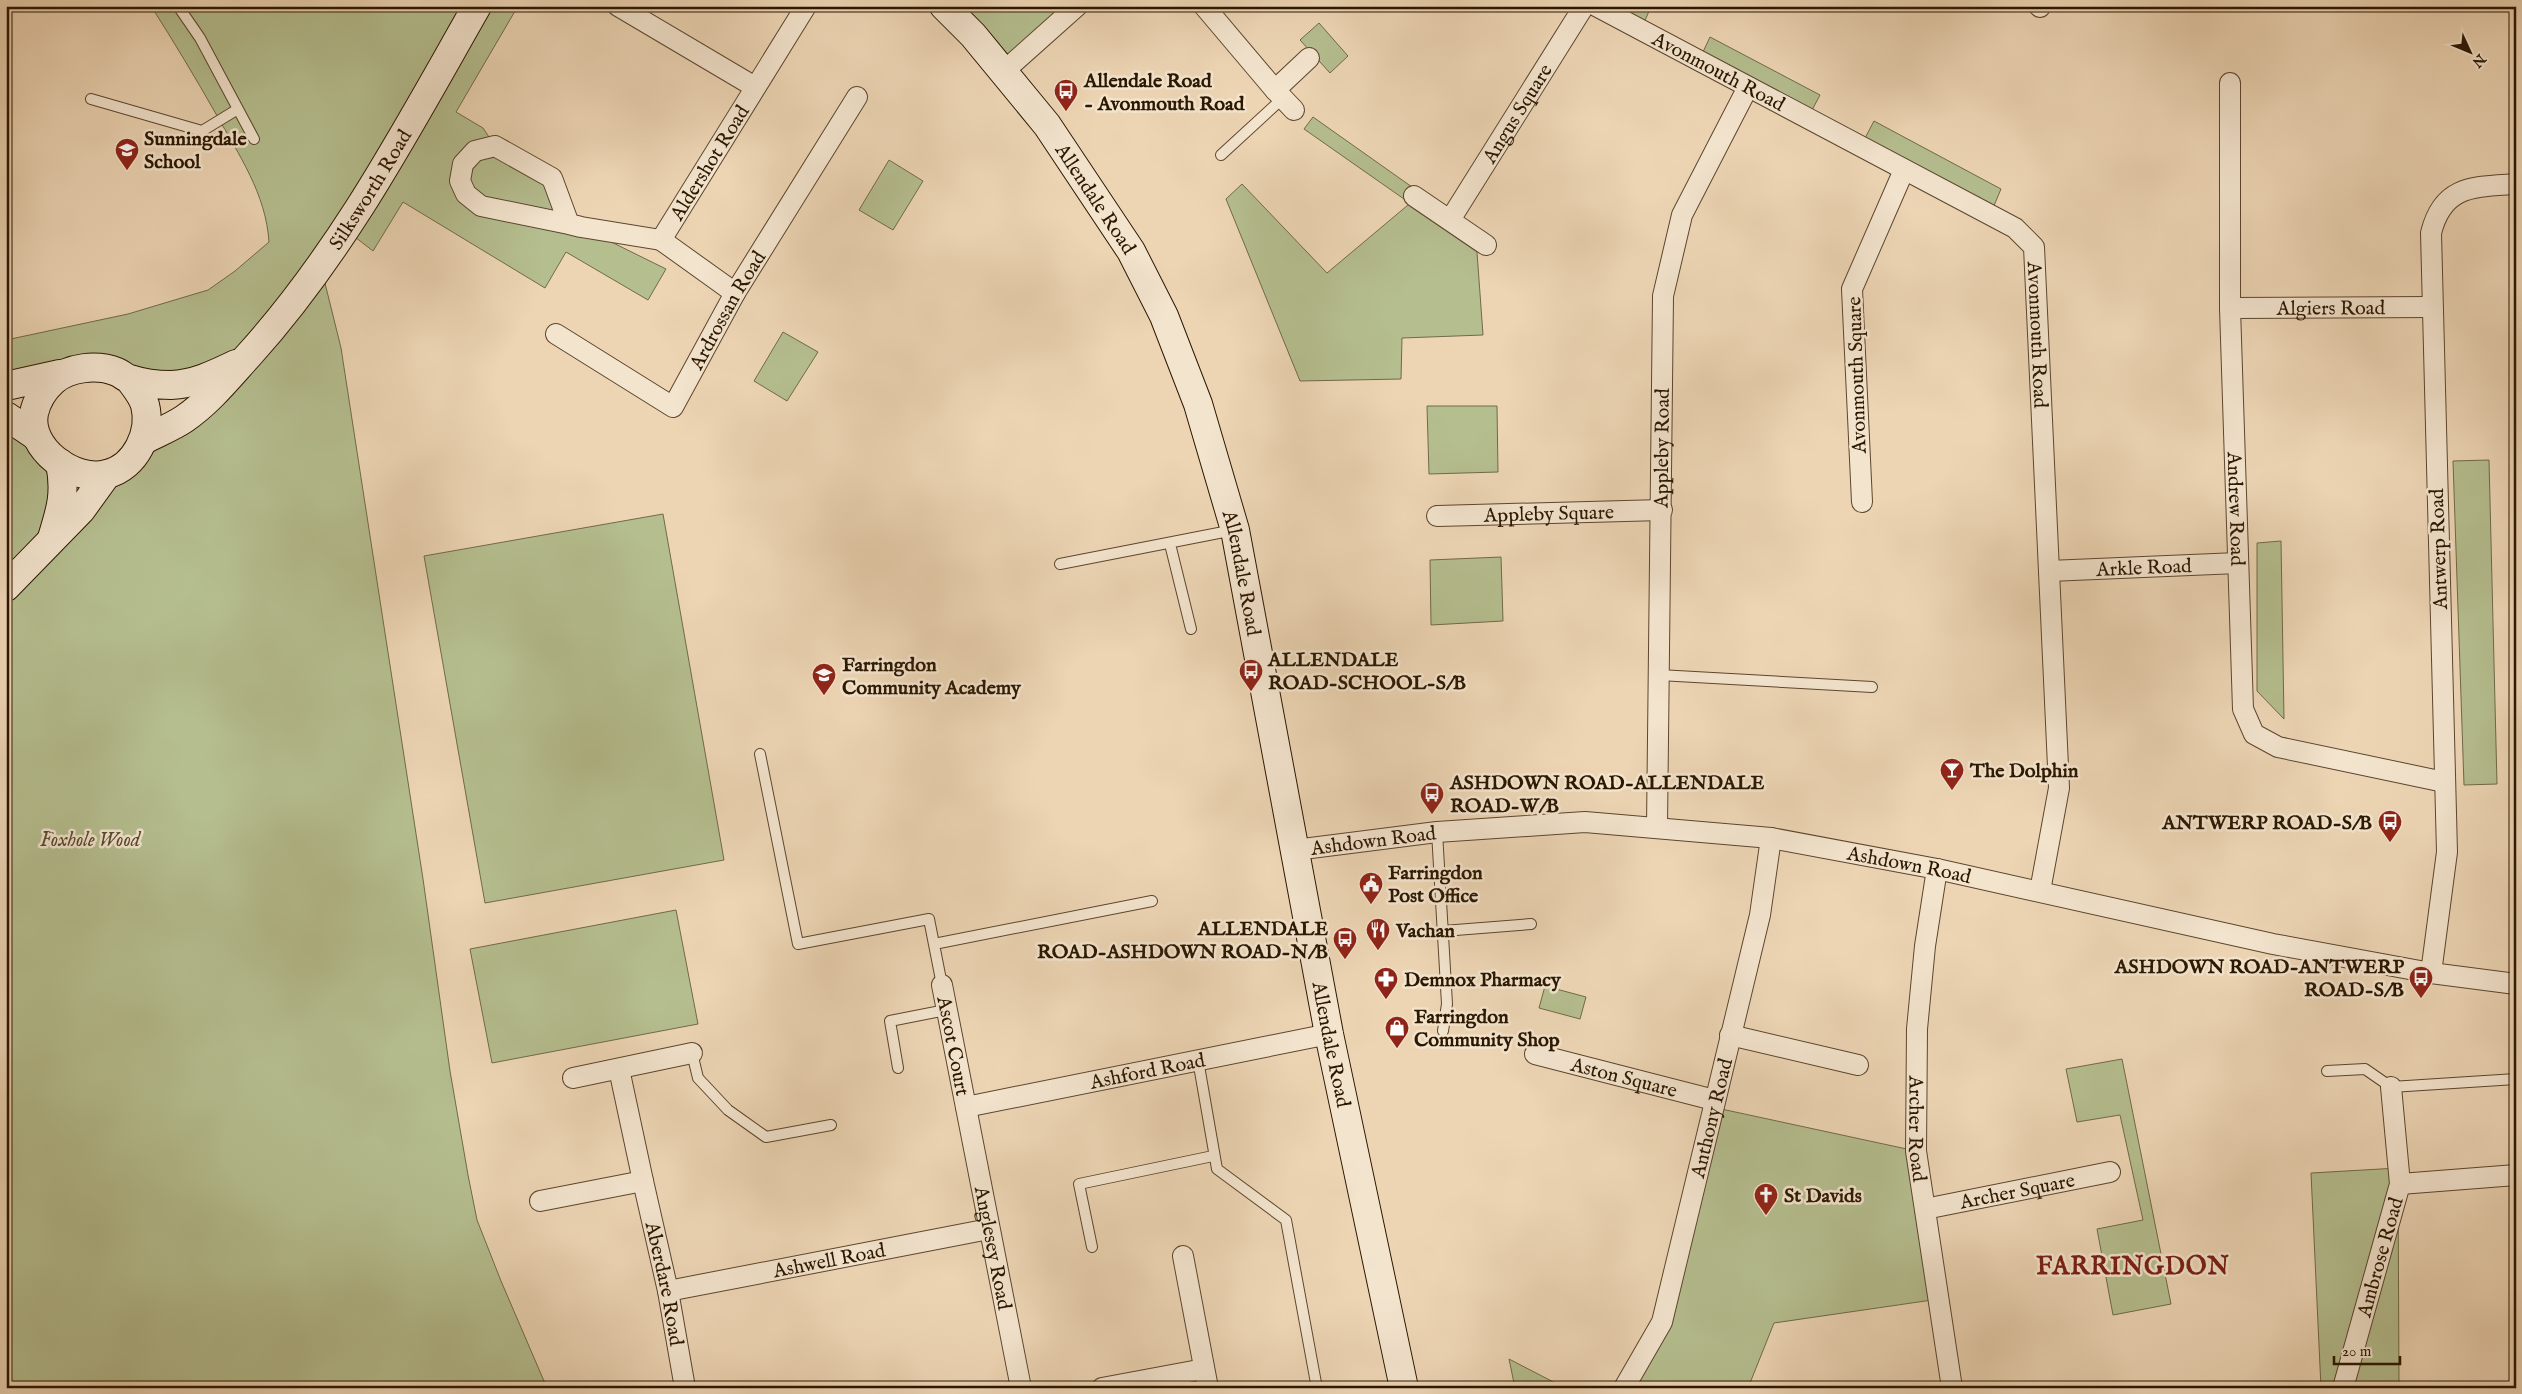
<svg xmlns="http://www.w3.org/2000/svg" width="2522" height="1394" font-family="'IM FELL English',serif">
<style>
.green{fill:#b5be8f;stroke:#706a48}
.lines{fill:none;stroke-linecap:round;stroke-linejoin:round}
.lane-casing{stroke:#5c462d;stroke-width:12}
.street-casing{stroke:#5c462d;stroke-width:22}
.secondary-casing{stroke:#2b1700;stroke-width:30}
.lane{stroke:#f3e4ce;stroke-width:10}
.street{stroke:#f3e4ce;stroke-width:20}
.secondary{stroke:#f3e4ce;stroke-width:28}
.labels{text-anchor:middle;stroke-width:5;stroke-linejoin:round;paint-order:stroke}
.street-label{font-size:20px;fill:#2b1700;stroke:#f3e4ce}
.poi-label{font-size:20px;font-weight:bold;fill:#2b1700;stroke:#f3e4ce;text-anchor:start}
.park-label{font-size:20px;font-style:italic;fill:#54492b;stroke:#f3e4ce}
.district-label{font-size:25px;font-weight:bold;letter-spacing:1px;fill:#7a1f14;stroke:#f3e4ce}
</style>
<rect width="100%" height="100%" fill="#edd5b4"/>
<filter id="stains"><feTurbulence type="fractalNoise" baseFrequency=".004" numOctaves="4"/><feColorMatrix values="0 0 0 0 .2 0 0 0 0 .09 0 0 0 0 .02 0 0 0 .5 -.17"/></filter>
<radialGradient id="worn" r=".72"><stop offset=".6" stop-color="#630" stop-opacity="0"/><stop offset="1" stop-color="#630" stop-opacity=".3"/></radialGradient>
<path class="green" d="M151 6H518L456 112 483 128 495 146 552 178 581 227 666 269 648 300 566 252 545 288 403 202 373 251 346 230 321 267 341 348 423 879 450 1071 468 1175 477 1220 501 1281 547 1388H6V416L36 436 62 506 216 392 129 379 6 386V340L128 314 208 290 235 271 269 242C266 194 239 155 216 114 195 77 174 42 151 6Z
M944 6H1077L1003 72Z
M1610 6H1646L1650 9 1643 25Z
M1319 23 1348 56 1330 73 1300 40Z
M1710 37 1820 95 1811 112 1702 54Z
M1313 117 1412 187 1404 199 1304 129Z
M1874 121 2001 189 1993 208 1864 140Z
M889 160 923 181 893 230 859 210Z
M1242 184 1327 273 1408 205 1477 252 1483 335 1402 338 1401 379 1300 381 1226 199Z
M783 332 818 352 787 401 754 381Z
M1427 406H1497L1498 472 1429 474Z
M2489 460 2497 784 2464 785 2453 461Z
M663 514 724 860 485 903 424 556Z
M2281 541 2284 719 2257 691V543Z
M1501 557 1503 621 1431 625 1430 560Z
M676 910 698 1024 492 1063 470 949Z
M1545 986 1586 997 1580 1019 1539 1008Z
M2122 1059 2171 1304 2113 1315 2097 1229 2143 1220 2120 1115 2077 1122 2066 1069Z
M1712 1107 1916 1151 1939 1299 1774 1323 1748 1388H1624L1662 1322Z
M2398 1168 2399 1388H2321L2311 1173Z
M1509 1359 1565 1388H1515Z"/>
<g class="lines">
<defs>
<path id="lane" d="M178 6 200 38 254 139
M91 99 202 131 238 109
M1221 155 1283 98
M1170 544 1191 629
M1060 564 1234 530
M1659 675 1872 687
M760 754 798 944 929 919 942 985
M1437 832 1447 1004 1443 1031
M1443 931 1531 924
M934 944 1152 901
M692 1053 698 1078 728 1110 766 1137 831 1125
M1198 1060 1217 1169 1286 1220 1316 1383
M898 1068 890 1021 946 1010
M2327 1071 2365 1069 2391 1087 2516 1079
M1092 1247 1079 1184 1213 1156"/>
<g id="street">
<path d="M618 6 755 87"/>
<path d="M1204 6 1275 90 1294 110"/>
<path id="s1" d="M1596 6 2015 228 2034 247 2059 788 2040 891"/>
<path d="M2039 6 2040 7"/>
<path d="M1003 72 1077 6"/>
<path id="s2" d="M2230 83V308L2243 709 2254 734 2278 747 2444 782"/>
<path d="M1275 90 1309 58"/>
<path d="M1414 196 1486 245"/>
<path id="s3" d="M1450 220 1584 6"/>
<path id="s4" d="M569 224 552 178 495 146 475 151 463 164 460 181 466 194 481 206 569 224 581 227 661 240 806 6"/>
<path d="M661 240 735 293"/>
<path id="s5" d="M2230 308 2432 307"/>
<path id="s6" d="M556 334 673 407 735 293 857 97"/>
<path d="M1862 502 1852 289 1904 170"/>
<path id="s7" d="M1437 516 1662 510"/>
<path id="s8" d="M2049 571 2238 563"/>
<path id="s9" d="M1657 827 1663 296 1682 215 1748 87"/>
<path id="s10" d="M1295 850 1437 832 1585 822 1771 838 1937 869 2273 944 2431 973 2516 984"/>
<path id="s11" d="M1937 869 1925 946 1917 1029 1916 1151 1952 1388"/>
<path d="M2431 973 2447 852 2431 233C2443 185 2473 187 2516 184"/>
<path id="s12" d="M942 985 1021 1388"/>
<path d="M1730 1035 1858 1065"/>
<path id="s13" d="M1535 1054 1714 1100"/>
<path d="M573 1078 692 1053"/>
<path id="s14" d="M966 1107 1329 1034"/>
<path id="s15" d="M643 1181 668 1291 685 1388"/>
<path d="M2400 1184 2516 1175"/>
<path d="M540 1201 643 1181 619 1069"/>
<path id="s16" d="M1925 1209 2110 1172"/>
<path d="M1183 1256 1208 1388"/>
<path id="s17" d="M668 1291 989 1229"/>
<path d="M1102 1388 1204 1369"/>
<path id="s18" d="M1624 1388 1662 1322 1760 915 1771 838"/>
<path id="s19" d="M2343 1388 2400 1184 2391 1087"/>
</g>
<g id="secondary">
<path id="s20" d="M944 6 973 35 1047 125 1131 251 1164 316 1198 404 1235 530 1329 1034 1404 1388"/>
<path d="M129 379C135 387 142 395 145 405 152 432 136 467 107 474 74 483 27 448 34 413 37 400 43 390 53 381 69 367 97 364 117 372 122 374 125 378 130 379 142 383 159 385 171 385 195 384 215 374 236 364"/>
<path d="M6 386 60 374"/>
<path d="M6 416 36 436"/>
<path id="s21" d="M144 440C157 433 172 427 184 419 209 402 228 378 249 355 343 251 408 127 477 6"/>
<path d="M52 538C61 509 66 493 60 463"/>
<path d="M6 587 81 510 107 474"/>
</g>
</defs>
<use href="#lane" class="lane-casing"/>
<use href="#street" class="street-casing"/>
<use href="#secondary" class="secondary-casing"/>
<use href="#lane" class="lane"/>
<use href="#street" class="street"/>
<use href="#secondary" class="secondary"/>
</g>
<defs>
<symbol id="bus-pin" viewBox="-11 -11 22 30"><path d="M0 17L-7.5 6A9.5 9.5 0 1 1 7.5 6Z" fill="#8f2418" stroke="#f3e4ce"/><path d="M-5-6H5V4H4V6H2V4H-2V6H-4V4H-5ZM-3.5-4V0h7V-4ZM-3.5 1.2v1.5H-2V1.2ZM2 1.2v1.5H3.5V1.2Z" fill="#fff"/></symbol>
<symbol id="school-pin" viewBox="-11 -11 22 30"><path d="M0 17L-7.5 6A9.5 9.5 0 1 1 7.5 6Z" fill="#8f2418" stroke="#f3e4ce"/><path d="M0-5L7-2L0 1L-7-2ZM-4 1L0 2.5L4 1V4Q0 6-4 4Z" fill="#fff"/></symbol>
<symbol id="bar-pin" viewBox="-11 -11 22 30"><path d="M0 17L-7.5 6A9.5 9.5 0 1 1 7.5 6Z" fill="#8f2418" stroke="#f3e4ce"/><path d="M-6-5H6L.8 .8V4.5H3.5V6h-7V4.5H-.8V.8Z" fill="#fff"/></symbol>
<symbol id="civic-pin" viewBox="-11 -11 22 30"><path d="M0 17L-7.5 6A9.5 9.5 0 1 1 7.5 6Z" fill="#8f2418" stroke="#f3e4ce"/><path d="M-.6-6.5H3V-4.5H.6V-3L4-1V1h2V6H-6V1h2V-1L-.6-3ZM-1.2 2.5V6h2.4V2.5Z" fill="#fff"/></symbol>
<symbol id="restaurant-pin" viewBox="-11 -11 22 30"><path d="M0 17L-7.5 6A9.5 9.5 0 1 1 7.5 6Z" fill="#8f2418" stroke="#f3e4ce"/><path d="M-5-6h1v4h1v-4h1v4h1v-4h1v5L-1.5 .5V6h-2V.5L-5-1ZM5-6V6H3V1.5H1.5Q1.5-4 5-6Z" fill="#fff"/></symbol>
<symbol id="pharmacy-pin" viewBox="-11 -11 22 30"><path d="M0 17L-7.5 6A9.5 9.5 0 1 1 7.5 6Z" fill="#8f2418" stroke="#f3e4ce"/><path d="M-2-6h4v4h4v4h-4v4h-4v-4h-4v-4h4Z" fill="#fff"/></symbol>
<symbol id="shop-pin" viewBox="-11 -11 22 30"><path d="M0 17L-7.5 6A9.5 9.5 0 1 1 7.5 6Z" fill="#8f2418" stroke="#f3e4ce"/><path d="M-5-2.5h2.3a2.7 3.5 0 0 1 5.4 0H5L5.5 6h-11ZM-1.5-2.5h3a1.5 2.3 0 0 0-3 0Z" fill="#fff"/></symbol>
<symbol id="church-pin" viewBox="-11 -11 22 30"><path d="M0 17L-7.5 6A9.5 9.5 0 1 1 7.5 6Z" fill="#8f2418" stroke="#f3e4ce"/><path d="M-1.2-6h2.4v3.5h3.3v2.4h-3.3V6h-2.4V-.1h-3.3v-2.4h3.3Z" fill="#fff"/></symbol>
</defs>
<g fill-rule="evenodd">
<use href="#bus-pin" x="1052" y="77" width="28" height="38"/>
<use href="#school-pin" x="113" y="136" width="28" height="38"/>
<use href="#bus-pin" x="1237" y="657" width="28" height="38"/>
<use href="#school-pin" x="810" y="661" width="28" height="38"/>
<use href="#bar-pin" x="1938" y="756" width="28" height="38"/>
<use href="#bus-pin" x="1418" y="780" width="28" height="38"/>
<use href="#bus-pin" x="2376" y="808" width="28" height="38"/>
<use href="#civic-pin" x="1357" y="870" width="28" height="38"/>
<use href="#restaurant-pin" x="1364" y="916" width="28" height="38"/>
<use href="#bus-pin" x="1331" y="925" width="28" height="38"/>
<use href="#bus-pin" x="2407" y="964" width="28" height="38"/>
<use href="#pharmacy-pin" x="1372" y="965" width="28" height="38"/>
<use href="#shop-pin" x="1383" y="1014" width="28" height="38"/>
<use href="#church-pin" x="1752" y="1181" width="28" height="38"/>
</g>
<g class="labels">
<g class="street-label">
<text dy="7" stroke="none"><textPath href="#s1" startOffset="139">Avonmouth Road</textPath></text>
<text dy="7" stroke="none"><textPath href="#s3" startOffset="126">Angus Square</textPath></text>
<text dy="7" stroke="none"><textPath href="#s4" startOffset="478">Aldershot Road</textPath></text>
<text dy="7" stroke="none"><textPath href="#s21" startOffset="342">Silksworth Road</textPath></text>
<text dy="7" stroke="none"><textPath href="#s20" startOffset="246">Allendale Road</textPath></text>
<text dy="7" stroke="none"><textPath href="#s5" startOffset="101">Algiers Road</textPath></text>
<text dy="7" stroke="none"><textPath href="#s6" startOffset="249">Ardrossan Road</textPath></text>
<text dy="7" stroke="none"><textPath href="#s1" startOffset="589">Avonmouth Road</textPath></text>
<text transform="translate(1856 375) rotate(-92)" y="7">Avonmouth Square</text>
<text dy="7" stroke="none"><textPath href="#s9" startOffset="379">Appleby Road</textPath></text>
<text dy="7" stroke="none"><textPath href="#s2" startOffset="426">Andrew Road</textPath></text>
<text dy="7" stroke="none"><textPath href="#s7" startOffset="112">Appleby Square</textPath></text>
<text transform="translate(2438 549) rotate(-92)" y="7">Antwerp Road</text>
<text dy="7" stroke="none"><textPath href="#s8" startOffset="95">Arkle Road</textPath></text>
<text dy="7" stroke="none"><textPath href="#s20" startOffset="651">Allendale Road</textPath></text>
<text dy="7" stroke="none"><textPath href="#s10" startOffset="79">Ashdown Road</textPath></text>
<text dy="7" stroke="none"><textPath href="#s10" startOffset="619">Ashdown Road</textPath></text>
<text dy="7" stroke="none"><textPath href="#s20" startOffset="1131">Allendale Road</textPath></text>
<text dy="7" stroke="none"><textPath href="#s12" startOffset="62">Ascot Court</textPath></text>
<text dy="7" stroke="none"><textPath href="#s14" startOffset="185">Ashford Road</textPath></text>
<text dy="7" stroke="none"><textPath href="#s13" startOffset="92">Aston Square</textPath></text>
<text dy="7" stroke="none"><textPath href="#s18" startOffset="286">Anthony Road</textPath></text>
<text dy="7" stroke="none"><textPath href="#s11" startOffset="261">Archer Road</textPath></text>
<text dy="7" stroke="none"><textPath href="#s16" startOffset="94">Archer Square</textPath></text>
<text dy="7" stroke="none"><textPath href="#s12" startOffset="268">Anglesey Road</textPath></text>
<text dy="7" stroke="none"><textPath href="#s19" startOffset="136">Ambrose Road</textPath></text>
<text dy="7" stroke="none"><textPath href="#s17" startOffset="164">Ashwell Road</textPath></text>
<text dy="7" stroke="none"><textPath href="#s15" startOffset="105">Aberdare Road</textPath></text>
</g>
<g class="poi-label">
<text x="1084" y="87">Allendale Road<tspan x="1084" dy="23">- Avonmouth Road</tspan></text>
<text x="144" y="145">Sunningdale<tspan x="144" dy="23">School</tspan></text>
<text x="1268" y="666">ALLENDALE<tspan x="1268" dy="23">ROAD-SCHOOL-S/B</tspan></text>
<text x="842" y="671">Farringdon<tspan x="842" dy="23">Community Academy</tspan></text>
<text x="1970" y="777">The Dolphin</text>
<text x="1450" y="789">ASHDOWN ROAD-ALLENDALE<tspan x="1450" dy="23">ROAD-W/B</tspan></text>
<text x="2372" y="829" text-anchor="end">ANTWERP ROAD-S/B</text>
<text x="1388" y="879">Farringdon<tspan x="1388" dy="23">Post Office</tspan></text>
<text x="1328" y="935" text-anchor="end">ALLENDALE<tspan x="1328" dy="23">ROAD-ASHDOWN ROAD-N/B</tspan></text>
<text x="1396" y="937">Vachan</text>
<text x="2404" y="973" text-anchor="end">ASHDOWN ROAD-ANTWERP<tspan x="2404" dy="23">ROAD-S/B</tspan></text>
<text x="1404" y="986">Demnox Pharmacy</text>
<text x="1414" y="1023">Farringdon<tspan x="1414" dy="23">Community Shop</tspan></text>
<text x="1784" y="1202">St Davids</text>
</g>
<g class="park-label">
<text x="90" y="846">Foxhole Wood</text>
</g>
<g class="district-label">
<text x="2133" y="1274">FARRINGDON</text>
</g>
</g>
<rect width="2522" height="1394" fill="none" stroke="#edd5b4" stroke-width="25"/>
<rect x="8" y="8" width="2507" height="1379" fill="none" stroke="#2b1700" stroke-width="2.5"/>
<rect x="12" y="12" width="2497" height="1369" fill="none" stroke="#2b1700"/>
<g transform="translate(2470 52) rotate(134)" stroke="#f3e4ce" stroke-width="4" paint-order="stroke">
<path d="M0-4L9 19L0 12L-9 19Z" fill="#2b1700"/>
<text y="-8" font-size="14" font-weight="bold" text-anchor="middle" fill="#2b1700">N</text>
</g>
<path d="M2334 1356v8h66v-8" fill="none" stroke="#2b1700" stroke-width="2.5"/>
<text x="2342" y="1356" font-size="15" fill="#2b1700" stroke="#f3e4ce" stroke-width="4" paint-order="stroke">20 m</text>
<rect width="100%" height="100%" filter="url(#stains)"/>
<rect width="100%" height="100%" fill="url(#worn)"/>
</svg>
